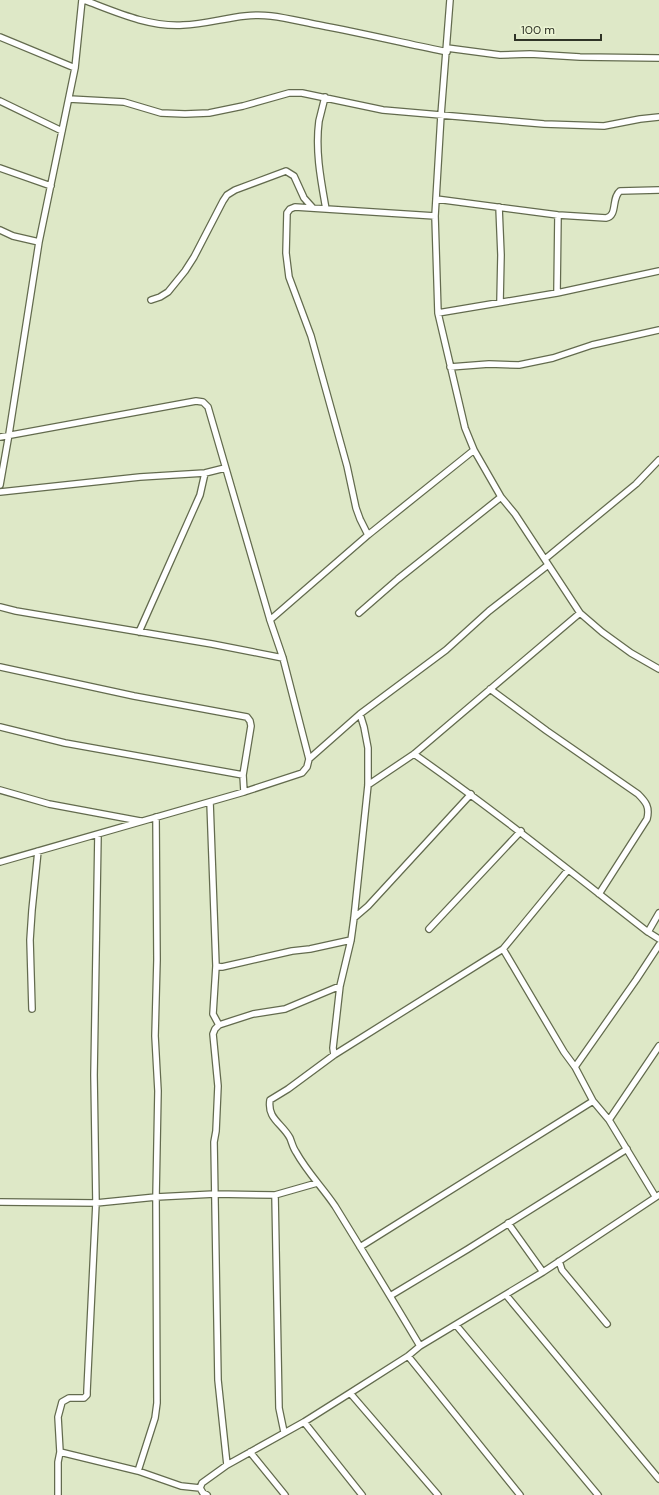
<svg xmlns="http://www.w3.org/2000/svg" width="659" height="1495" font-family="'DM Sans',sans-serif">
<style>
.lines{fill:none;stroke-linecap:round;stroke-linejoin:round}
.street-casing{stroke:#636b4e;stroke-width:8}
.street{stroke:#fff;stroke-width:5.5}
</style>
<rect width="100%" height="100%" fill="#dee8c7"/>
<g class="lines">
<defs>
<path id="street" d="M84 0C116 12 148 27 183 25 213 24 241 12 271 16 287 18 303 22 319 25 361 33 404 43 447 52
M450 0 441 115 435 216 438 313 465 428 474 450 501 497 515 514 580 613 602 632 631 653 659 669
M0 37 75 68
M447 48 500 55 530 54 580 57 659 58
M325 97C323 105 321 113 319 121 315 151 321 181 326 209
M69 99 124 102 161 113 185 114 209 113 243 106 289 93H302L383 110 544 124 604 126 640 119 659 117
M0 101 62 131
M0 168 51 186
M436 199 558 215 606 218C618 216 611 198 620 191L659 190
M499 207 501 255 500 302
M0 230 13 236 39 242
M557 293 558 215
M151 300 160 297 168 292 185 271 194 257 223 201 227 195 235 190 286 171 294 176 304 198 313 208
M438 313 557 293 659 271
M450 367 489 364 519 365 553 358 592 345 659 330
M0 437 196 401 203 402 208 407 270 620 283 658 309 759 307 767 302 773 244 792 0 862
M0 485 9 434 39 242 75 68 82 0
M0 492 140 477 205 473 225 468
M368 535 360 519 356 508 347 466 311 336 289 277 286 253 287 213 290 209 295 207 435 216
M545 559 636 484 659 460
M0 607 16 611 212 644 283 658
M359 613 398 579 501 497
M270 620 368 535 474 450
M139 632 200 495 205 473
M0 667 134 696 247 717 250 721 251 726 243 775 244 792
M490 689 547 731 638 794C646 802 650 807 647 819L599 894
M0 727 65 743 243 775
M414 754C494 810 571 872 648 932
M309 759 360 714 446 650 489 611 548 565
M368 785 414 754 580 613
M0 790 49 804 140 821
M210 802 216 966 213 1014 219 1025
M659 913 648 932 659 939
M354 918 368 906 471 794
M429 929 521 831
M503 949 564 1052 575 1067 593 1101 609 1120 655 1196
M216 966 222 967 292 951 310 949 351 940
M32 1009 30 940 32 910 38 851
M334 1055 333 1048 340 986 351 940 354 918 368 785V748L364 727 360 714
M575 1067 636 980 659 945
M609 1120 659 1046
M275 1195 279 1408 284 1432
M0 1202 96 1203 156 1197 215 1194 275 1195 317 1183
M508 1223 543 1272
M360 1247 593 1101
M559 1261 562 1270 607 1324
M506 1295 659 1479
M390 1296 468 1249 627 1149
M456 1325 598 1495
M420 1346C392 1299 364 1253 335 1206 323 1188 307 1172 296 1152 293 1148 292 1143 290 1138 282 1123 267 1119 270 1100L288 1089 334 1055 503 949 568 870
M408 1356 520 1495
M350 1393 438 1495
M304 1422 362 1495
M60 1452 138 1471 181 1486 200 1488
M250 1452 285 1495
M227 1465 218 1380 214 1142 216 1131 218 1086 213 1034 215 1029 219 1025 253 1014 285 1009 340 986
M138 1471 155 1418 157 1403 156 1197 158 1091 155 1036 157 960 156 817
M58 1495V1462L60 1452 58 1417 62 1402 69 1398H84L87 1395V1391L96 1203 94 1075 98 834
M207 1495 203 1493 200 1488 202 1483 227 1465 304 1422 350 1393 408 1356 420 1346 543 1272 659 1195"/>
</defs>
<use href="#street" class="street-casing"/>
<use href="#street" class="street"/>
</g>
<path d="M515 34v6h86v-6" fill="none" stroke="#2f3326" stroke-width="2"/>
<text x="521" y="34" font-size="12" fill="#2f3326" stroke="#ecf5d4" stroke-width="3" paint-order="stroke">100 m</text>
</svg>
